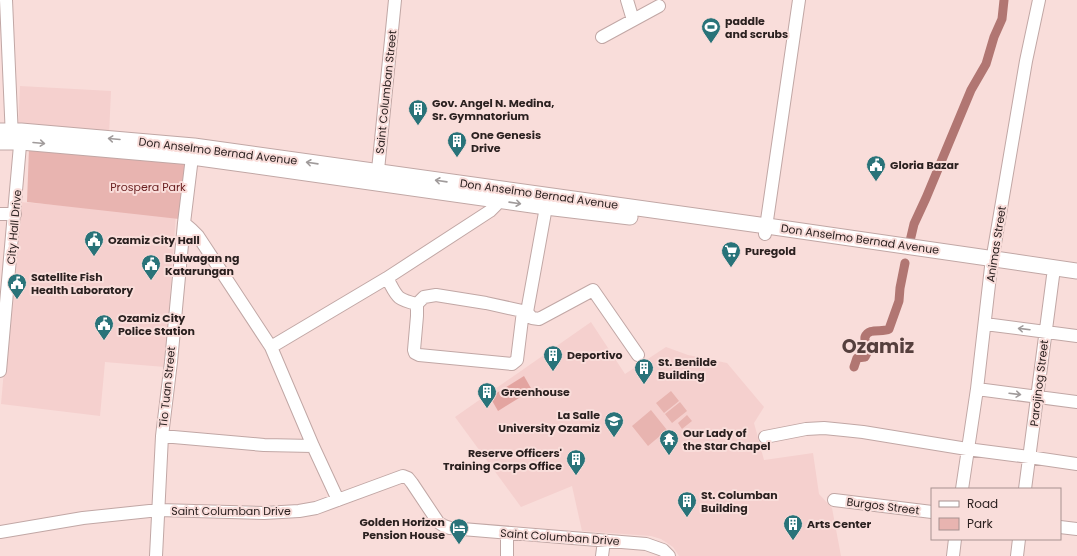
<svg xmlns="http://www.w3.org/2000/svg" width="1077" height="556" font-family="Poppins,sans-serif">
<style>
.built{fill:#f5d0ce}
.green{fill:#e8b4b0}
.forest{fill:#e3a4a0}
.lines{fill:none;stroke-linecap:round;stroke-linejoin:round}
.canal{stroke:#b17672;stroke-width:9}
.minor-casing{stroke:#c1a7a5;stroke-width:14}
.major-casing{stroke:#c1a7a5;stroke-width:17}
.minor{stroke:#fff;stroke-width:12}
.major{stroke:#fff;stroke-width:15}
.oneway{stroke:#a09b9b}
.labels{text-anchor:middle;stroke-width:4;stroke-linejoin:round;paint-order:stroke}
.poi-label{font-size:11px;font-weight:bold;fill:#2b2120;stroke:#f9ddda;text-anchor:start}
.street-label{font-size:11px;fill:#2b2120;stroke:#f9ddda}
.park-label{font-size:11px;fill:#6a2021;stroke:#f9ddda}
.town-label{font-size:19px;font-weight:bold;fill:#553f3d;stroke:#f9ddda}
</style>
<rect width="100%" height="100%" fill="#f9ddda"/>
<path class="built" d="M20 86 111 91 109 135 18 130Z
M19 202 176 214 165 367 105 362 100 416 1 404Z
M591 322 625 374 666 347 688 355 727 363 764 407 754 423 764 460 813 453 819 494 832 508 841 556H679L673 547 661 539 651 536 582 531 572 486 521 507 455 417Z"/>
<path class="green" d="M29 148 187 162 179 219 27 202Z
M671 391 679 401 664 413 656 403Z
M680 402 687 411 672 423 665 414Z
M651 410 667 430 648 446 632 426Z
M687 415 692 421 682 429 678 423Z"/>
<path class="forest" d="M524 376 532 390 498 411 490 397Z"/>
<g class="lines">
<path class="canal" d="M910 241 914 224 926 198 971 90 986 64 994 37 1002 19 1004 0
M854 367 857 358 865 357 867 353C868 348 864 342 865 337 869 327 882 333 889 329L899 301 900 288 905 263"/>
<defs>
<path id="minor" d="M6 0 12 138
M627 0 633 20
M602 37 659 6
M377 180 395 0
M0 214H15
M184 223 191 229 198 236 271 347 313 446 338 500
M765 234 799 0
M387 278C397 296 395 299 417 304V316L414 350 415 353 419 355 512 364 517 360 523 311
M417 304 424 297 436 295 486 303 527 312 546 207
M527 312 532 318 539 319 593 290 638 355
M985 324 1077 336
M271 347 387 278 490 211 496 205 498 192
M0 371 21 134
M977 389 1077 402
M162 436 264 445 313 446
M765 437 806 429 824 428 844 430 863 432 967 449 1029 457 1077 464
M962 489 977 389 991 267 1026 61 1039 0
M1025 489 1053 276
M834 500 932 512
M1060 527 1077 529
M0 532 83 518 159 510 264 513 299 511 316 508 403 476 408 478 412 483 438 522 444 526 450 528 646 544 663 550 669 556
M507 533V556
M156 556 162 436 171 362 184 223 193 149
M602 556 604 541
M953 556 955 539
M1017 556 1019 539"/>
<path id="major" d="M0 131H21L194 146 767 226 1077 271
M0 142H21L192 157 546 207 630 217"/>
</defs>
<use href="#minor" class="minor-casing"/>
<use href="#major" class="major-casing"/>
<use href="#minor" class="minor"/>
<use href="#major" class="major"/>
</g>
<defs><path id="oneway-shaft" d="M-6 0H5M1.5-3L5.5 0L1.5 3" fill="none" stroke-width="1.6" stroke-linecap="round" stroke-linejoin="round"/></defs>
<g class="oneway">
<use href="#oneway-shaft" transform="translate(114 139) rotate(-175)"/>
<use href="#oneway-shaft" transform="translate(39 143) rotate(5)"/>
<use href="#oneway-shaft" transform="translate(312 163) rotate(-172)"/>
<use href="#oneway-shaft" transform="translate(441 181) rotate(-172)"/>
<use href="#oneway-shaft" transform="translate(515 203) rotate(8)"/>
<use href="#oneway-shaft" transform="translate(1024 329) rotate(-173)"/>
<use href="#oneway-shaft" transform="translate(1015 394) rotate(7)"/>
</g>
<defs>
<symbol id="stadium-pin" viewBox="-11 -11 22 30"><path d="M0 17L-7.5 6A9.5 9.5 0 1 1 7.5 6Z" fill="#297379" stroke="#f9ddda"/><path d="M0-5a6.5 5 0 1 0 0 10a6.5 5 0 1 0 0-10ZM-3.5-1.8h7v3.6h-7Z" fill="#fff"/></symbol>
<symbol id="building-pin" viewBox="-11 -11 22 30"><path d="M0 17L-7.5 6A9.5 9.5 0 1 1 7.5 6Z" fill="#297379" stroke="#f9ddda"/><path d="M-4-6H4V6H1V3H-1V6H-4ZM-2.5-4.3h1.7v1.8h-1.7ZM.8-4.3h1.7v1.8H.8ZM-2.5-1h1.7V.8h-1.7ZM.8-1h1.7V.8H.8Z" fill="#fff"/></symbol>
<symbol id="civic-pin" viewBox="-11 -11 22 30"><path d="M0 17L-7.5 6A9.5 9.5 0 1 1 7.5 6Z" fill="#297379" stroke="#f9ddda"/><path d="M-.6-6.5H3V-4.5H.6V-3L4-1V1h2V6H-6V1h2V-1L-.6-3ZM-1.2 2.5V6h2.4V2.5Z" fill="#fff"/></symbol>
<symbol id="supermarket-pin" viewBox="-11 -11 22 30"><path d="M0 17L-7.5 6A9.5 9.5 0 1 1 7.5 6Z" fill="#297379" stroke="#f9ddda"/><path d="M-6-5.5h2.5l.6 2H6L4.5 2H-2.5L-4.4-4H-6ZM-1.5 3.2a1.3 1.3 0 1 0 .1 0ZM3 3.2a1.3 1.3 0 1 0 .1 0Z" fill="#fff"/></symbol>
<symbol id="school-pin" viewBox="-11 -11 22 30"><path d="M0 17L-7.5 6A9.5 9.5 0 1 1 7.5 6Z" fill="#297379" stroke="#f9ddda"/><path d="M0-5L7-2L0 1L-7-2ZM-4 1L0 2.5L4 1V4Q0 6-4 4Z" fill="#fff"/></symbol>
<symbol id="temple-pin" viewBox="-11 -11 22 30"><path d="M0 17L-7.5 6A9.5 9.5 0 1 1 7.5 6Z" fill="#297379" stroke="#f9ddda"/><path d="M0-6L5-2H3V0L6.5 2.5H4V6H1.5V3h-3V6H-4V2.5H-6.5L-3 0V-2H-5Z" fill="#fff"/></symbol>
<symbol id="hotel-pin" viewBox="-11 -11 22 30"><path d="M0 17L-7.5 6A9.5 9.5 0 1 1 7.5 6Z" fill="#297379" stroke="#f9ddda"/><path d="M-6-4.5h1.5V1H6V5H4.5V3h-9V5H-6ZM-4 0a1.8 1.8 0 1 1 3.6 0ZM.5 0V-2.5h3Q6-2.5 6 0Z" fill="#fff"/></symbol>
</defs>
<g fill-rule="evenodd">
<use href="#stadium-pin" x="700" y="16" width="22" height="30"/>
<use href="#building-pin" x="407" y="98" width="22" height="30"/>
<use href="#building-pin" x="446" y="130" width="22" height="30"/>
<use href="#civic-pin" x="865" y="154" width="22" height="30"/>
<use href="#civic-pin" x="83" y="229" width="22" height="30"/>
<use href="#supermarket-pin" x="720" y="240" width="22" height="30"/>
<use href="#civic-pin" x="140" y="253" width="22" height="30"/>
<use href="#civic-pin" x="6" y="272" width="22" height="30"/>
<use href="#civic-pin" x="93" y="313" width="22" height="30"/>
<use href="#building-pin" x="542" y="344" width="22" height="30"/>
<use href="#building-pin" x="633" y="357" width="22" height="30"/>
<use href="#building-pin" x="476" y="381" width="22" height="30"/>
<use href="#school-pin" x="603" y="410" width="22" height="30"/>
<use href="#temple-pin" x="658" y="428" width="22" height="30"/>
<use href="#building-pin" x="565" y="448" width="22" height="30"/>
<use href="#building-pin" x="676" y="490" width="22" height="30"/>
<use href="#building-pin" x="782" y="513" width="22" height="30"/>
<use href="#hotel-pin" x="448" y="517" width="22" height="30"/>
</g>
<g class="labels">
<g class="poi-label">
<text x="725" y="25">paddle<tspan x="725" dy="13">and scrubs</tspan></text>
<text x="432" y="107">Gov. Angel N. Medina,<tspan x="432" dy="13">Sr. Gymnatorium</tspan></text>
<text x="471" y="139">One Genesis<tspan x="471" dy="13">Drive</tspan></text>
<text x="890" y="169">Gloria Bazar</text>
<text x="108" y="244">Ozamiz City Hall</text>
<text x="745" y="255">Puregold</text>
<text x="165" y="262">Bulwagan ng<tspan x="165" dy="13">Katarungan</tspan></text>
<text x="31" y="281">Satellite Fish<tspan x="31" dy="13">Health Laboratory</tspan></text>
<text x="118" y="322">Ozamiz City<tspan x="118" dy="13">Police Station</tspan></text>
<text x="567" y="359">Deportivo</text>
<text x="658" y="366">St. Benilde<tspan x="658" dy="13">Building</tspan></text>
<text x="501" y="396">Greenhouse</text>
<text x="600" y="419" text-anchor="end">La Salle<tspan x="600" dy="13">University Ozamiz</tspan></text>
<text x="683" y="437">Our Lady of<tspan x="683" dy="13">the Star Chapel</tspan></text>
<text x="562" y="457" text-anchor="end">Reserve Officers'<tspan x="562" dy="13">Training Corps Office</tspan></text>
<text x="701" y="499">St. Columban<tspan x="701" dy="13">Building</tspan></text>
<text x="445" y="526" text-anchor="end">Golden Horizon<tspan x="445" dy="13">Pension House</tspan></text>
<text x="807" y="528">Arts Center</text>
</g>
<g class="street-label">
<text transform="translate(386 92) rotate(-84)" y="4">Saint Columban Street</text>
<text transform="translate(218 151) rotate(7)" y="4">Don Anselmo Bernad Avenue</text>
<text transform="translate(539 194) rotate(8)" y="4">Don Anselmo Bernad Avenue</text>
<text transform="translate(14 227) rotate(-85)" y="4">City Hall Drive</text>
<text transform="translate(860 239) rotate(8)" y="4">Don Anselmo Bernad Avenue</text>
<text transform="translate(996 244) rotate(-81)" y="4">Animas Street</text>
<text transform="translate(1039 383) rotate(-83)" y="4">Parojinog Street</text>
<text transform="translate(167 387) rotate(-84)" y="4">Tio Tuan Street</text>
<text transform="translate(883 506) rotate(7)" y="4">Burgos Street</text>
<text x="231" y="515">Saint Columban Drive</text>
<text transform="translate(560 537) rotate(4)" y="4">Saint Columban Drive</text>
</g>
<g class="park-label">
<text x="148" y="191">Prospera Park</text>
</g>
<g class="town-label">
<text x="878" y="353">Ozamiz</text>
</g>
</g>
<rect x="931" y="488" width="130" height="52" fill="#f9ddda" stroke="#a79290"/>
<rect x="939" y="501" width="20" height="6" fill="#ffffff" stroke="#a79290"/>
<text x="967" y="508" font-size="12" fill="#2b2120">Road</text>
<rect x="939" y="518" width="20" height="12" fill="#e8b4b0" stroke="#a79290"/>
<text x="967" y="528" font-size="12" fill="#2b2120">Park</text>
</svg>
